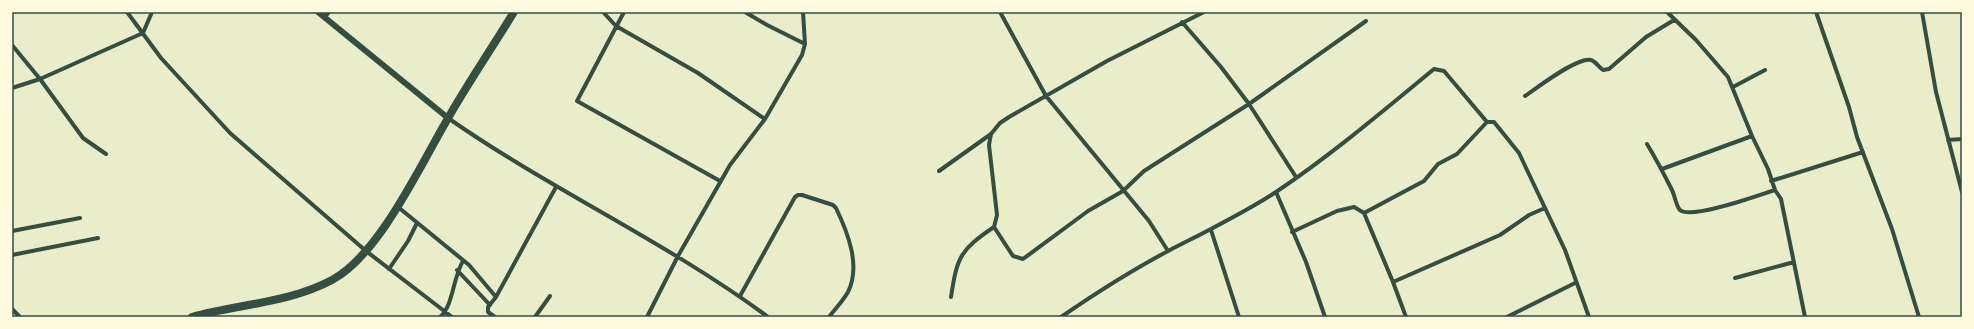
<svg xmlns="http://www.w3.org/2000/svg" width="1974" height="329" font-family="'Source Serif 4',serif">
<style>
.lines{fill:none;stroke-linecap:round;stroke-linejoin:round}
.minor{stroke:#344e41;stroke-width:4}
.tertiary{stroke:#344e41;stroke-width:6}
.primary{stroke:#344e41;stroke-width:8}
.neatline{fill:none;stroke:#344e41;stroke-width:1.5}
</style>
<rect width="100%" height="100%" fill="#e9edc9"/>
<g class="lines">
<path class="minor" d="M127 12 161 58 230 133 366 251 452 317
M603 12 616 26 698 73 765 119
M624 12 577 101 720 181
M745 12 767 25 805 44
M1000 12 1046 96 1149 221 1168 251
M1667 12 1696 40 1728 77 1752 136 1768 169 1775 190 1781 199 1805 317
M1816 12 1849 107 1857 137 1892 229 1919 317
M1922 12 1936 92 1962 192
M324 18 329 12
M1182 22 1221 67 1249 104 1296 177
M12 45 40 79 83 138 106 154
M1733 87 1765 70
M12 88 40 79 143 33 152 12
M1525 96C1537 88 1578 56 1591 60 1595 61 1599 67 1603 70L1609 69 1646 37 1674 20
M448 118C551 190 667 242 768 317
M1948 140 1962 139
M1647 144C1656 159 1664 174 1672 190 1675 196 1676 206 1680 210 1691 220 1759 195 1775 190
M1662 169 1752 136
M939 171 991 134 1000 123 1009 117 1107 61 1204 12
M1771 181 1863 152
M1276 192 1306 262 1325 317
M398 207 469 265 496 297
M1364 213 1424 181 1438 164 1457 154 1487 122H1494L1519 153 1527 170 1565 250 1589 317
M994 227 1013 256 1023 259 1088 211 1123 191 1144 171 1249 104 1366 21
M1211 230 1239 317
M12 231 80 218
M1292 232 1337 211 1354 207 1364 213 1393 282 1406 317
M12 255 98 238
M389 269 408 241 417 223
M457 270 490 305
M1735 278 1794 262
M1393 282 1500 235 1529 215 1545 208
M740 296 795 197 798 195H802L833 205 836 208C848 233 861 266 848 292 843 301 835 309 829 317
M951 297C957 257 960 250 994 227L997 215 989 145 991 134
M12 309 20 317
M440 317C453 307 453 277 463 261
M495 317 488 312V307L496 297 556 187
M535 317 550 296
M647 317 678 256 730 165 765 119 802 55 805 44 803 12
M1061 317C1096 293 1132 270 1170 250 1205 232 1242 214 1276 192 1331 155 1382 112 1434 69L1444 71 1487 122
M1507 317 1575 283"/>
<path class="tertiary" d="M318 12 448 118"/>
<path class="primary" d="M192 317C239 304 289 303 332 280 379 255 420 166 447 120 468 83 492 48 514 12"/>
</g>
<rect width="1974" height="329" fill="none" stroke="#fefae0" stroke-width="26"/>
<rect x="13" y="13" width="1948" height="303" class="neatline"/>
</svg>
